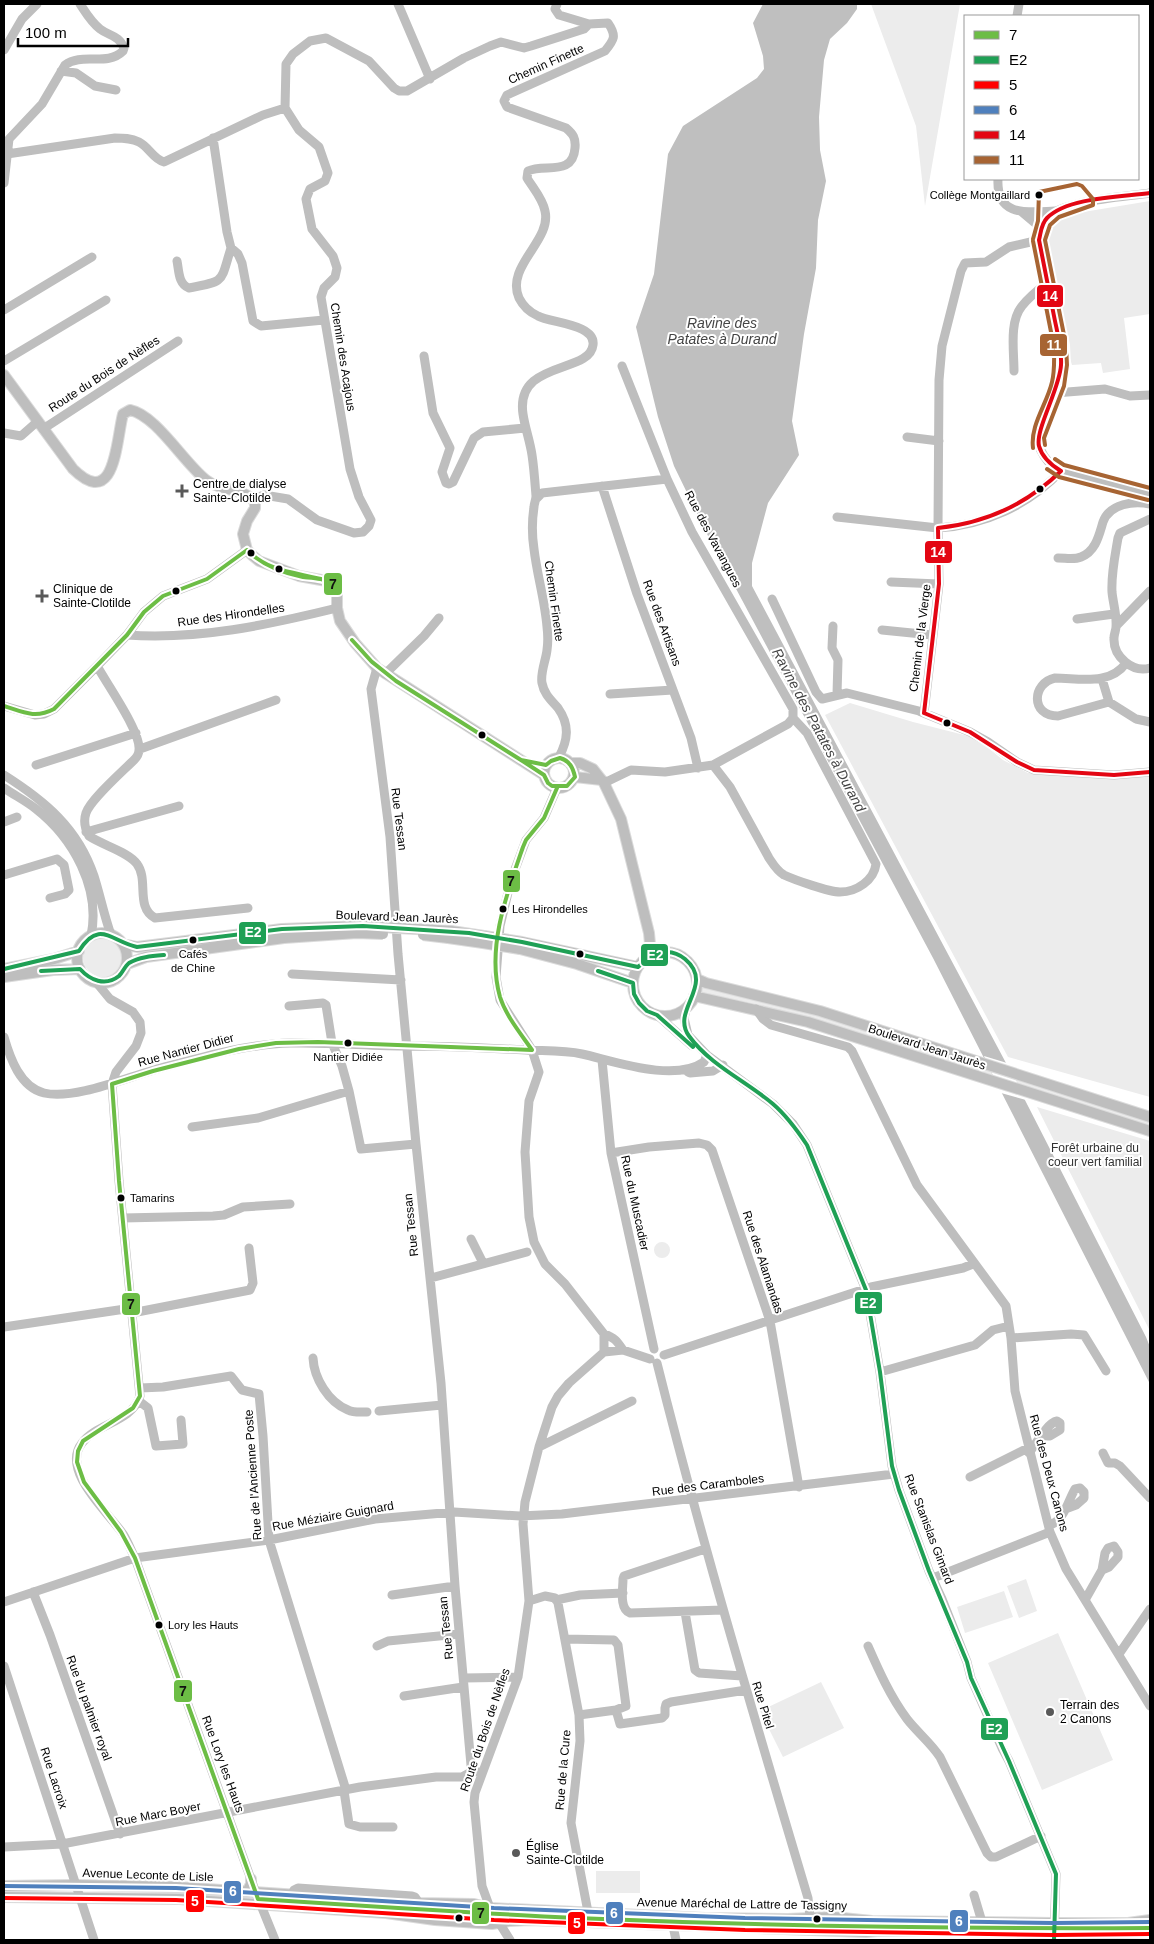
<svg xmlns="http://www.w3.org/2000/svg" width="1154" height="1944" font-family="Arial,sans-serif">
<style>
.green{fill:#ececec}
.water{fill:#bfbfbf}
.pier{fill:#fff}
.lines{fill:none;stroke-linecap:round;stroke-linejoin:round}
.major-casing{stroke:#dbdbdb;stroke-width:12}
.minor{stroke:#bebebe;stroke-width:9}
.major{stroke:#bebebe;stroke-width:10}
.major-bridge-casing{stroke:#dbdbdb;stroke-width:12;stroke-linecap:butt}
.major-bridge{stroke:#bebebe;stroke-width:10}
.bus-1-casing{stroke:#fff;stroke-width:8}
.bus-2-casing{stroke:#fff;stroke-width:8}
.bus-3-casing{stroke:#fff;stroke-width:8}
.bus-4-casing{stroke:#fff;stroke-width:8}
.bus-5-casing{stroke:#fff;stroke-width:8}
.bus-6-casing{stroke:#fff;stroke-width:8}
.bus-1{stroke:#6cbd45;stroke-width:4}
.bus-2{stroke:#1fa055;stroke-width:4}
.bus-3{stroke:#f00;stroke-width:4}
.bus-4{stroke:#4f80bd;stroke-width:4}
.bus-5{stroke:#e30613;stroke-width:4}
.bus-6{stroke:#a76433;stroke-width:4}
.bus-dot{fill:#000;stroke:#fff;stroke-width:2}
.poi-dot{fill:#595959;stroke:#fff;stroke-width:2}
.labels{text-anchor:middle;stroke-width:4;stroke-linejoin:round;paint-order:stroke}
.bus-label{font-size:11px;fill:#000;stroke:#fff;text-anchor:start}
.street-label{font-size:12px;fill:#000;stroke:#fff}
.poi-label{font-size:12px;fill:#000;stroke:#fff;text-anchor:start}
.park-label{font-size:12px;fill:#333;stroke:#fff}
.water-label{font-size:14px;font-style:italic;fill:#444;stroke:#fff}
.line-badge{stroke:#fff;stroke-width:2}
.badge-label{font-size:14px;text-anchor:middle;font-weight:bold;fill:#fff}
.pale-badge-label{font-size:14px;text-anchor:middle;font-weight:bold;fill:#111}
</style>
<rect width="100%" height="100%" fill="#fff"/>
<path class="green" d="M871 4H960L925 206 916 126Z
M1150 201V314L1124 318 1130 369 1103 373 1101 363 1072 365 1069 355 1045 235 1059 216Z
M850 703 913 722 976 738 1003 760 1028 773 1117 778 1150 776V1097L1008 1057 825 715Z
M83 957a20 20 0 1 1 40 0a20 20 0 1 1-40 0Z
M702 988 753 998 826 1017 890 1039 1150 1121V1126L825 1023 752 1003 701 993Z
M1037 1107 1150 1141V1331Z
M654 1250a8 8 0 1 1 16 0a8 8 0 1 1-16 0Z
M1026 1579 1037 1611 1019 1618 1007 1586Z
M1004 1591 1013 1617 965 1633 957 1607Z
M1058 1633 1113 1760 1042 1790 988 1663Z
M821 1682 844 1728 783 1757 760 1711Z
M596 1871H640V1893H596Z"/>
<path class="water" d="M763 4H857V9L847 23 830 39 824 60 819 117 820 150 826 181 818 220 816 268 804 334 792 421 799 455 768 503 752 563V586L1006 1063 1146 1337 1150 1347V1384L933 958 710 540 674 466 658 417 636 327 654 274 668 154 683 126 757 78 764 69 763 56 753 23Z"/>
<path class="pier" d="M984 1056 1007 1063 1026 1100 1001 1093Z"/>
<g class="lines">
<defs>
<path id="major" d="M4 375 73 469C116 511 116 440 123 414L130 410C156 415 184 463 206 480 221 492 243 487 255 502V508L247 521 243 534 247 550 253 556 259 561 299 576 332 582 337 588V608L340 621 355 643 377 668 544 775
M544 773a15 15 0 1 1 30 0a15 15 0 1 1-30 0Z
M570 763H580L593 769 604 783 621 819 649 933 651 955
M575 777 602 780
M451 931 484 936
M77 958a25 25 0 1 1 50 0a25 25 0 1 1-50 0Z
M448 938 483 943
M522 942 638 967
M123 944 137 947 282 929
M520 949 577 964 633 983
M633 984a32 32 0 1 1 64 0a32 32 0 1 1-64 0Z
M127 964 146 957 284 938
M4 969 54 959 79 951
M4 977 53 970 80 969
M697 979 706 983 820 1011 1150 1117
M694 996 808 1022 1150 1131
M4 1886 75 1885 176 1887 419 1903 474 1904 490 1908 705 1918 788 1919 833 1917 872 1921 1054 1923H1128L1150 1920
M247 1892 251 1884V1879
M4 1897 179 1899 386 1913 435 1920 492 1924 509 1921 529 1920 866 1932 877 1931H1000L1054 1935 1150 1932"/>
</defs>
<use href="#major" class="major-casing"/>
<path class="minor" d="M398 4 430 79
M557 4 555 9 559 15 589 24 608 23C617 36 614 40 605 51L507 95 504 101 507 107 566 128C573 134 576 138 575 148 573 177 544 163 528 171L527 178C533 188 543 199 545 211 552 241 505 266 519 298 523 306 529 312 538 316 551 323 596 324 593 345 590 374 515 360 523 414 525 428 530 441 532 455 534 468 535 483 536 496 536 500 534 504 534 507 532 520 532 536 534 549 537 575 545 601 547 627 548 635 548 643 547 650 546 660 540 673 542 683 544 694 551 700 558 708 570 725 568 740 559 757
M1017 16 1019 4
M4 50 22 19 37 4
M61 71 76 73 95 86 116 90
M213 138 227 232 231 248 238 254 242 263 253 321 261 326 324 320
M7 154 115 138C123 138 131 138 139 142 149 147 153 159 164 162L263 115 285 108
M998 179C996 218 1028 212 1055 211
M4 183 9 139 42 104 65 65C82 52 107 67 123 51L124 48C119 35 109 36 100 29 91 22 86 13 80 4
M1150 193C1126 197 1063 200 1047 218 1041 224 1041 231 1039 240L1060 346 1061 365 1058 384 1038 437 1039 447 1044 456 1050 464 1061 471 1150 494
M1022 212 1041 228
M177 261C179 270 178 284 189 288 226 281 220 283 231 248
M4 310 92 257
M424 356 433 413 450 448 442 472 446 483 449 484 453 482 474 438 483 432 525 428
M4 361 106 300
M1014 371C1014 351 1009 322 1022 306 1029 297 1039 289 1048 282
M1055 393 1105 389 1130 396 1150 395
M43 429 178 341
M4 433 21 436 38 421
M907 437 939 441
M602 486 637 594 691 738 698 768
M253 499 264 495 288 499 317 520 354 533 363 532 369 526 371 520 359 497 350 469 321 297 324 288 335 277 337 268 333 256 312 229 306 199 310 189 325 181 328 173 319 147 299 130 285 108 286 64 293 54 310 41 326 38 369 61 394 88 399 91H407L464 58 490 46 501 42 524 48 531 46 584 29 589 24
M536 499 542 493 667 479
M837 517 938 528 939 380 942 346 961 271 965 263 986 262 1009 247 1039 240
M1150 519 1120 533 1118 538C1115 556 1111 574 1112 592 1113 603 1117 615 1116 627 1116 630 1114 634 1114 638 1113 657 1133 673 1150 668
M1058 558C1066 558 1074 560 1081 557 1096 551 1099 535 1103 522 1110 503 1134 501 1150 504
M891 582 939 584
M772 599 816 692 822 699 847 693 919 711 970 732 988 742 1017 762 1034 770 1114 775 1150 772
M1077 619 1114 614
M833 626 832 648 838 660 837 694
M1116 626 1150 591
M882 630 932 635
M127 635C198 640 268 625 337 608
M1126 663C1110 686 1079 678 1055 678 1032 683 1030 716 1058 716L1109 702 1136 719 1150 722
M97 666C107 684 141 732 139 750 139 754 137 757 134 760 122 772 91 799 86 813 83 822 85 829 89 836 102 845 129 852 137 864 149 880 135 907 155 918L248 908
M377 668 371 689 390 837 398 954 416 1144 441 1383 455 1586 471 1765 473 1771 482 1773
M385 674 424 636 439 618
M1102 679 1109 702
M610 694 673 690
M4 706 35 715 44 714 54 709 99 664 127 635 144 612 163 596 207 579 247 550
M924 713 939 584 938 528C985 525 1029 505 1061 471
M140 749 276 700
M36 765 136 733
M713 765 730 787 769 858C773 864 777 871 784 875 795 880 829 892 840 892 857 892 874 880 876 864L807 733 793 718
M4 775C45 801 78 828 94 876 100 895 104 915 111 935
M604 783 631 770 665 772 713 765 788 724 793 718V709L692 532 667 479 622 366
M4 788C14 795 26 801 36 809 73 838 101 888 91 936
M4 822 17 817
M86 832 179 806
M4 875 57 859 64 865 69 890 65 894 50 898
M292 974 401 980
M96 982 110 999 133 1012 140 1022 141 1033 136 1046 116 1072 112 1084 119 1181 140 1396C132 1422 97 1423 82 1443 60 1471 109 1513 123 1534 128 1542 131 1550 135 1558L256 1893 275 1940
M289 1006 323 1003 326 1005 332 1043 342 1066 349 1091 361 1149 416 1144
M687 1006 684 1018 688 1035 707 1055 773 1104 793 1124 807 1145 866 1290 880 1372 892 1466 899 1490 929 1571 942 1599 967 1662 971 1678 1002 1748 1009 1761 1056 1874 1054 1940
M756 1009 763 1019 771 1025 848 1047 852 1051 917 1185 1006 1306 1011 1338 1015 1391 1050 1532 1066 1569 1150 1706
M657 1015 692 1046
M4 1037C10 1058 20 1087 44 1093 74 1100 125 1078 154 1070 199 1058 245 1044 291 1043 331 1042 369 1046 409 1046 448 1046 487 1048 526 1050 544 1051 564 1050 582 1054 614 1061 674 1083 704 1062L707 1055
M602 1060 611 1153 654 1349
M688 1072 690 1073 713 1071 723 1065
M192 1127 258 1118 349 1091
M611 1153 649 1147 699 1143 707 1145 712 1150 770 1321 799 1487
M123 1218 213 1216 224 1215 243 1207 290 1204
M471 1239 483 1263
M431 1278 527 1252
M132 1313 250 1290 253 1283 249 1248
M4 1327 132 1308
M604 1334C614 1337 617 1341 623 1350
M1011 1338 1071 1334 1084 1335 1106 1371
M604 1352 623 1350 650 1359
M664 1355 871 1287 963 1268 973 1264
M313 1358C314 1378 328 1402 348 1410 354 1413 361 1412 367 1412
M657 1363C702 1543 755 1720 808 1898L810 1917
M880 1372 975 1345 993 1330 1009 1326
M140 1388 163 1387 231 1376 242 1390 259 1394 263 1436 269 1540 346 1790
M139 1401 148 1408 156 1446 183 1444 181 1420
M379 1411 442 1405
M539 1447 632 1401
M1029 1453C1036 1444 1047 1423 1057 1421L1060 1423V1430L1050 1436H1043
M1103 1453 1108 1463H1115L1120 1466 1150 1498
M970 1477 1028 1448
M1049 1526C1065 1519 1067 1503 1075 1489L1080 1488 1084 1492V1498L1076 1505 1068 1508
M705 1549 624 1576 623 1579C623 1589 619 1609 630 1613L723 1610
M933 1578 1050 1532
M33 1592 50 1635 120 1834
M392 1595 455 1586
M556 1600 580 1595 623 1593
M1085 1600 1102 1570 1105 1553 1108 1548 1114 1546 1118 1552V1557L1109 1567 1102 1570
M529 1601 545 1596 555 1598 558 1603 579 1715 580 1741 571 1823 588 1912
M4 1602 135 1558 269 1540 375 1519 454 1512 520 1516 562 1514 894 1474
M685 1612 695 1670 699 1673 742 1676
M565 1639 614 1640 618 1645 626 1706 616 1710 579 1715
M377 1646 388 1641 459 1634
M868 1646C879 1671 890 1696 907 1719 917 1732 931 1743 940 1757L987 1853 991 1857H996L1041 1836
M1119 1654 1150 1609
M4 1666 94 1940
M464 1678 518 1677
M404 1696 463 1687
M616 1710 620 1724 662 1718 665 1715V1708L666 1704 671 1702 746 1690
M344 1791 349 1824 360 1827H393
M4 1847 62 1844 360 1787 436 1777H462L473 1771
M292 1894 294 1890 298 1888 412 1896 415 1897 419 1903
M974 1895 982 1922
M673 1926 676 1940
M510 1940 490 1908 482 1886 474 1802 475 1793 518 1677 529 1601 523 1524 525 1502 539 1447 552 1407 558 1396 569 1383 604 1352V1334L565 1284 545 1264 534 1242 529 1217 525 1152 529 1101 539 1072 532 1050 500 1000 496 977 500 926 511 880 526 840 544 818 557 788"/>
<use href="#major" class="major"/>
<defs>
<path id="major-bridge" d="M282 929 363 926 451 931
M423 935 448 938
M484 936 522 942
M284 938 357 933 383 934
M483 943 520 949"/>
</defs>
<use href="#major-bridge" class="major-bridge-casing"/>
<use href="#major-bridge" class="major-bridge"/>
<defs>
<path id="bus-1" d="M247 550C270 573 296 572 325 580L333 584C324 578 313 578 303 577 283 573 262 565 247 550Z
M352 640 372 662 396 681
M352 640 371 661 396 681
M396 681 521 760
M396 681 521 760
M4 706C23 712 35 719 54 709L127 635 144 612 163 596 207 579 247 550
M560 758C570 761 573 768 575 777L567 786H552L548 783 544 775 521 760 546 765 551 761Z
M532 1050C521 1034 506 1016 500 997 486 948 507 893 523 847L526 840 544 818 557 788
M112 1084 119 1181 140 1396 133 1408 83 1441 78 1451 77 1462 84 1482 121 1532 135 1558 258 1899
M112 1084 153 1071 239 1049 276 1043 318 1042 532 1050
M258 1899C364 1906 470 1913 576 1918 767 1926 959 1929 1150 1928"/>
<path id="bus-2" d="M4 969 79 951C99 919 111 941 137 947L282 929 363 926 469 933 522 942 638 967C652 954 668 945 685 959 716 985 670 1010 689 1036 710 1065 746 1081 773 1104 787 1116 797 1130 807 1145L866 1290 880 1372 892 1466 899 1490 929 1571 967 1662 971 1678 1009 1761 1056 1874 1054 1940
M41 971 80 969C90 980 105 987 119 976 123 972 125 966 129 963 139 957 152 956 164 955
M598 971 633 983 634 994 639 1003 647 1011 657 1015 693 1047"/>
<path id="bus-3" d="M4 1898 176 1900 494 1920 745 1930 1054 1935 1150 1934"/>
<path id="bus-4" d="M4 1886 176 1888 494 1908 745 1918 1054 1923 1150 1922"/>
<path id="bus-5" d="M1061 471C1051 465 1042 457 1039 446 1035 430 1060 388 1061 365 1062 348 1057 332 1054 316 1049 290 1044 265 1039 240 1041 232 1041 224 1047 218 1068 197 1122 197 1150 193
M924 713 939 584 938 528C986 523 1026 505 1061 471
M924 713 970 732 1017 762 1034 770 1114 775 1150 772"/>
<path id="bus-6" d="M1033 239 1038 221 1039 192 1077 184 1082 186 1093 199V205L1059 217 1050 225 1045 240 1066 345 1067 365 1064 386 1044 438 1045 445
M1033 241 1054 347C1054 359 1055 370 1052 382 1047 404 1030 425 1033 448
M1055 459 1064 465 1150 488
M1047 469 1059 477 1148 500"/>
</defs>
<use href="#bus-1" class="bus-1-casing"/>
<use href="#bus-2" class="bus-2-casing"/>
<use href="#bus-3" class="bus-3-casing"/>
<use href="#bus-4" class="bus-4-casing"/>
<use href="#bus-5" class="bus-5-casing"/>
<use href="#bus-6" class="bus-6-casing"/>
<use href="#bus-1" class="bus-1"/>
<use href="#bus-2" class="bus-2"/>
<use href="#bus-3" class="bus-3"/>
<use href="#bus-4" class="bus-4"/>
<use href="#bus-5" class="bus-5"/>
<use href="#bus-6" class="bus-6"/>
</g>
<g class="bus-dot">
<circle cx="1039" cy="195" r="4.5"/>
<circle cx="1040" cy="489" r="4.5"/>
<circle cx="251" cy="553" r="4.5"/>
<circle cx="279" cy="569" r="4.5"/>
<circle cx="176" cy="591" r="4.5"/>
<circle cx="947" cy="723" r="4.5"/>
<circle cx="482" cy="735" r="4.5"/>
<circle cx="503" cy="909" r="4.5"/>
<circle cx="193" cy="940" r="4.5"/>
<circle cx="580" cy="954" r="4.5"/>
<circle cx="348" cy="1043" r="4.5"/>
<circle cx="121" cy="1198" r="4.5"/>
<circle cx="159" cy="1625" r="4.5"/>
<circle cx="459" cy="1918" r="4.5"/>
<circle cx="817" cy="1919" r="4.5"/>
</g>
<g class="poi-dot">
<path d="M179.5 483.5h5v5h5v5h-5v5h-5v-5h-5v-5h5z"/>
<path d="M39.5 588.5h5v5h5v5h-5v5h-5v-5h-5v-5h5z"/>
<circle cx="1050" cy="1712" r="5"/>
<circle cx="516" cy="1853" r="5"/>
</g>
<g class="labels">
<g class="bus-label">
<text x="1030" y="199" text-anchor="end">Collège Montgaillard</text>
<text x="512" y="913">Les Hirondelles</text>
<text x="193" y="958" text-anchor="middle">Cafés<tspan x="193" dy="14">de Chine</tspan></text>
<text x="348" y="1061" text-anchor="middle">Nantier Didiée</text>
<text x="130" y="1202">Tamarins</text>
<text x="168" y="1629">Lory les Hauts</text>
</g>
<g class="street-label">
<text transform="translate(546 64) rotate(-24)" y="4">Chemin Finette</text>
<text transform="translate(343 357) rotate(81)" y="4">Chemin des Acajous</text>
<text transform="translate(104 374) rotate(-33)" y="4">Route du Bois de Nèfles</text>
<text transform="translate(713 539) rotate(62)" y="4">Rue des Vavangues</text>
<text transform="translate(554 601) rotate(82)" y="4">Chemin Finette</text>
<text transform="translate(231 615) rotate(-8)" y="4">Rue des Hirondelles</text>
<text transform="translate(662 623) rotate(70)" y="4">Rue des Artisans</text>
<text transform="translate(920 638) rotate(-83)" y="4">Chemin de la Vierge</text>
<text transform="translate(399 819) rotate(83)" y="4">Rue Tessan</text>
<text transform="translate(397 917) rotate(2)" y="4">Boulevard Jean Jaurès</text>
<text transform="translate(927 1047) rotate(18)" y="4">Boulevard Jean Jaurès</text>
<text transform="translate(186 1050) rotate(-15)" y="4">Rue Nantier Didier</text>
<text transform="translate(635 1203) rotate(78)" y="4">Rue du Muscadier</text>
<text transform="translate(411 1225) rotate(-96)" y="4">Rue Tessan</text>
<text transform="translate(763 1262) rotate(72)" y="4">Rue des Alamandas</text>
<text transform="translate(1049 1473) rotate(75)" y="4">Rue des Deux Canons</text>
<text transform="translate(253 1475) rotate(-94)" y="4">Rue de l'Ancienne Poste</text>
<text transform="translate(708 1485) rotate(-7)" y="4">Rue des Caramboles</text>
<text transform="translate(333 1516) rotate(-10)" y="4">Rue Méziaire Guignard</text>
<text transform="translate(929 1529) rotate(69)" y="4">Rue Stanislas Gimard</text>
<text transform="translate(446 1628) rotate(-96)" y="4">Rue Tessan</text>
<text transform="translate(763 1705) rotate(73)" y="4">Rue Pitel</text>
<text transform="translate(89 1708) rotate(70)" y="4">Rue du palmier royal</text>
<text transform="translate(485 1730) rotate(-71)" y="4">Route du Bois de Nèfles</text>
<text transform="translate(223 1764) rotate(70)" y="4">Rue Lory les Hauts</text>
<text transform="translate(563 1770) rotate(-85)" y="4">Rue de la Cure</text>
<text transform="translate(54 1778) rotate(72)" y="4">Rue Lacroix</text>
<text transform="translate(158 1814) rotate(-11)" y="4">Rue Marc Boyer</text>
<text transform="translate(148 1875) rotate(2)" y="4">Avenue Leconte de Lisle</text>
<text transform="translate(742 1904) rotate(1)" y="4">Avenue Maréchal de Lattre de Tassigny</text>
</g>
<g class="poi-label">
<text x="193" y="488">Centre de dialyse<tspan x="193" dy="14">Sainte-Clotilde</tspan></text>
<text x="53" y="593">Clinique de<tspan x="53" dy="14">Sainte-Clotilde</tspan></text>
<text x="1060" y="1709">Terrain des<tspan x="1060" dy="14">2 Canons</tspan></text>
<text x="526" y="1850">Église<tspan x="526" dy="14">Sainte-Clotilde</tspan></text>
</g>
<g class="park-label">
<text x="1095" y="1152">Forêt urbaine du<tspan x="1095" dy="14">coeur vert familial</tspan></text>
</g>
<g class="water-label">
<text x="722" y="328">Ravine des<tspan x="722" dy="16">Patates à Durand</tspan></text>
<text transform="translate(819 730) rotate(62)" y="5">Ravine des Patates à Durand</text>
</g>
</g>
<g class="line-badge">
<rect x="1036" y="284" width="28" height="24" rx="5" fill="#e30613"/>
<rect x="1039" y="333" width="29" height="24" rx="5" fill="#a76433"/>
<rect x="924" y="540" width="29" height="24" rx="5" fill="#e30613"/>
<rect x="323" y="572" width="20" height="24" rx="5" fill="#6cbd45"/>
<rect x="502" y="869" width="19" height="24" rx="5" fill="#6cbd45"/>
<rect x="238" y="921" width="29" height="24" rx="5" fill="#1fa055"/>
<rect x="640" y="943" width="29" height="24" rx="5" fill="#1fa055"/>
<rect x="854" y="1291" width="29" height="24" rx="5" fill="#1fa055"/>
<rect x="121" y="1292" width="20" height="24" rx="5" fill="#6cbd45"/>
<rect x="173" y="1679" width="20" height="24" rx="5" fill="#6cbd45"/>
<rect x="980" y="1717" width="29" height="24" rx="5" fill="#1fa055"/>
<rect x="223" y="1880" width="19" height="24" rx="5" fill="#4f80bd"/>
<rect x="185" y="1889" width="20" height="24" rx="5" fill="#f00"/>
<rect x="605" y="1901" width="19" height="24" rx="5" fill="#4f80bd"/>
<rect x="471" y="1901" width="19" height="24" rx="5" fill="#6cbd45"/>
<rect x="949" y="1909" width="20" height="24" rx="5" fill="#4f80bd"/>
<rect x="567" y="1911" width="19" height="24" rx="5" fill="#f00"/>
</g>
<g class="badge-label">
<text x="1050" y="301">14</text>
<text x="1054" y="350">11</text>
<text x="938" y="557">14</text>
<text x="253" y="937">E2</text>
<text x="655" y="960">E2</text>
<text x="868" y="1308">E2</text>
<text x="994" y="1734">E2</text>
<text x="233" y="1896">6</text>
<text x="195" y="1906">5</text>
<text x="614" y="1918">6</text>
<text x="959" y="1926">6</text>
<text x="577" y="1928">5</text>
</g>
<g class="pale-badge-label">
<text x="333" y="589">7</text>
<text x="511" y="886">7</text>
<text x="131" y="1309">7</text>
<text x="183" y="1696">7</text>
<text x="481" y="1918">7</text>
</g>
<rect width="1154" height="1944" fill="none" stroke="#000000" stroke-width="10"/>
<rect x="964" y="15" width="175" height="165" fill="#ffffff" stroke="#999999"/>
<rect x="974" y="31" width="25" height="8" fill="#6cbd45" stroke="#999999"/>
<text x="1009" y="40" font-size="15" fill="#000000">7</text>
<rect x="974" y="56" width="25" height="8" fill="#1fa055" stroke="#999999"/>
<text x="1009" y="65" font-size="15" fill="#000000">E2</text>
<rect x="974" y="81" width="25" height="8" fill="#ff0000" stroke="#999999"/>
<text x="1009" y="90" font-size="15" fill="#000000">5</text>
<rect x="974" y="106" width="25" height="8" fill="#4f80bd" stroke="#999999"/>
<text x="1009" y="115" font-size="15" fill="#000000">6</text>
<rect x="974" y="131" width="25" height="8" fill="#e30613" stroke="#999999"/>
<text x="1009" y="140" font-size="15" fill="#000000">14</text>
<rect x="974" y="156" width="25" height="8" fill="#a76433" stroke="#999999"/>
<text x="1009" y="165" font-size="15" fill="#000000">11</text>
<path d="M18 38v8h110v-8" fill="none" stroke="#000000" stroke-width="2.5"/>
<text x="25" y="38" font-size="15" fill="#000000" stroke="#ffffff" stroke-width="4" paint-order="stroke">100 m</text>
</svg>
